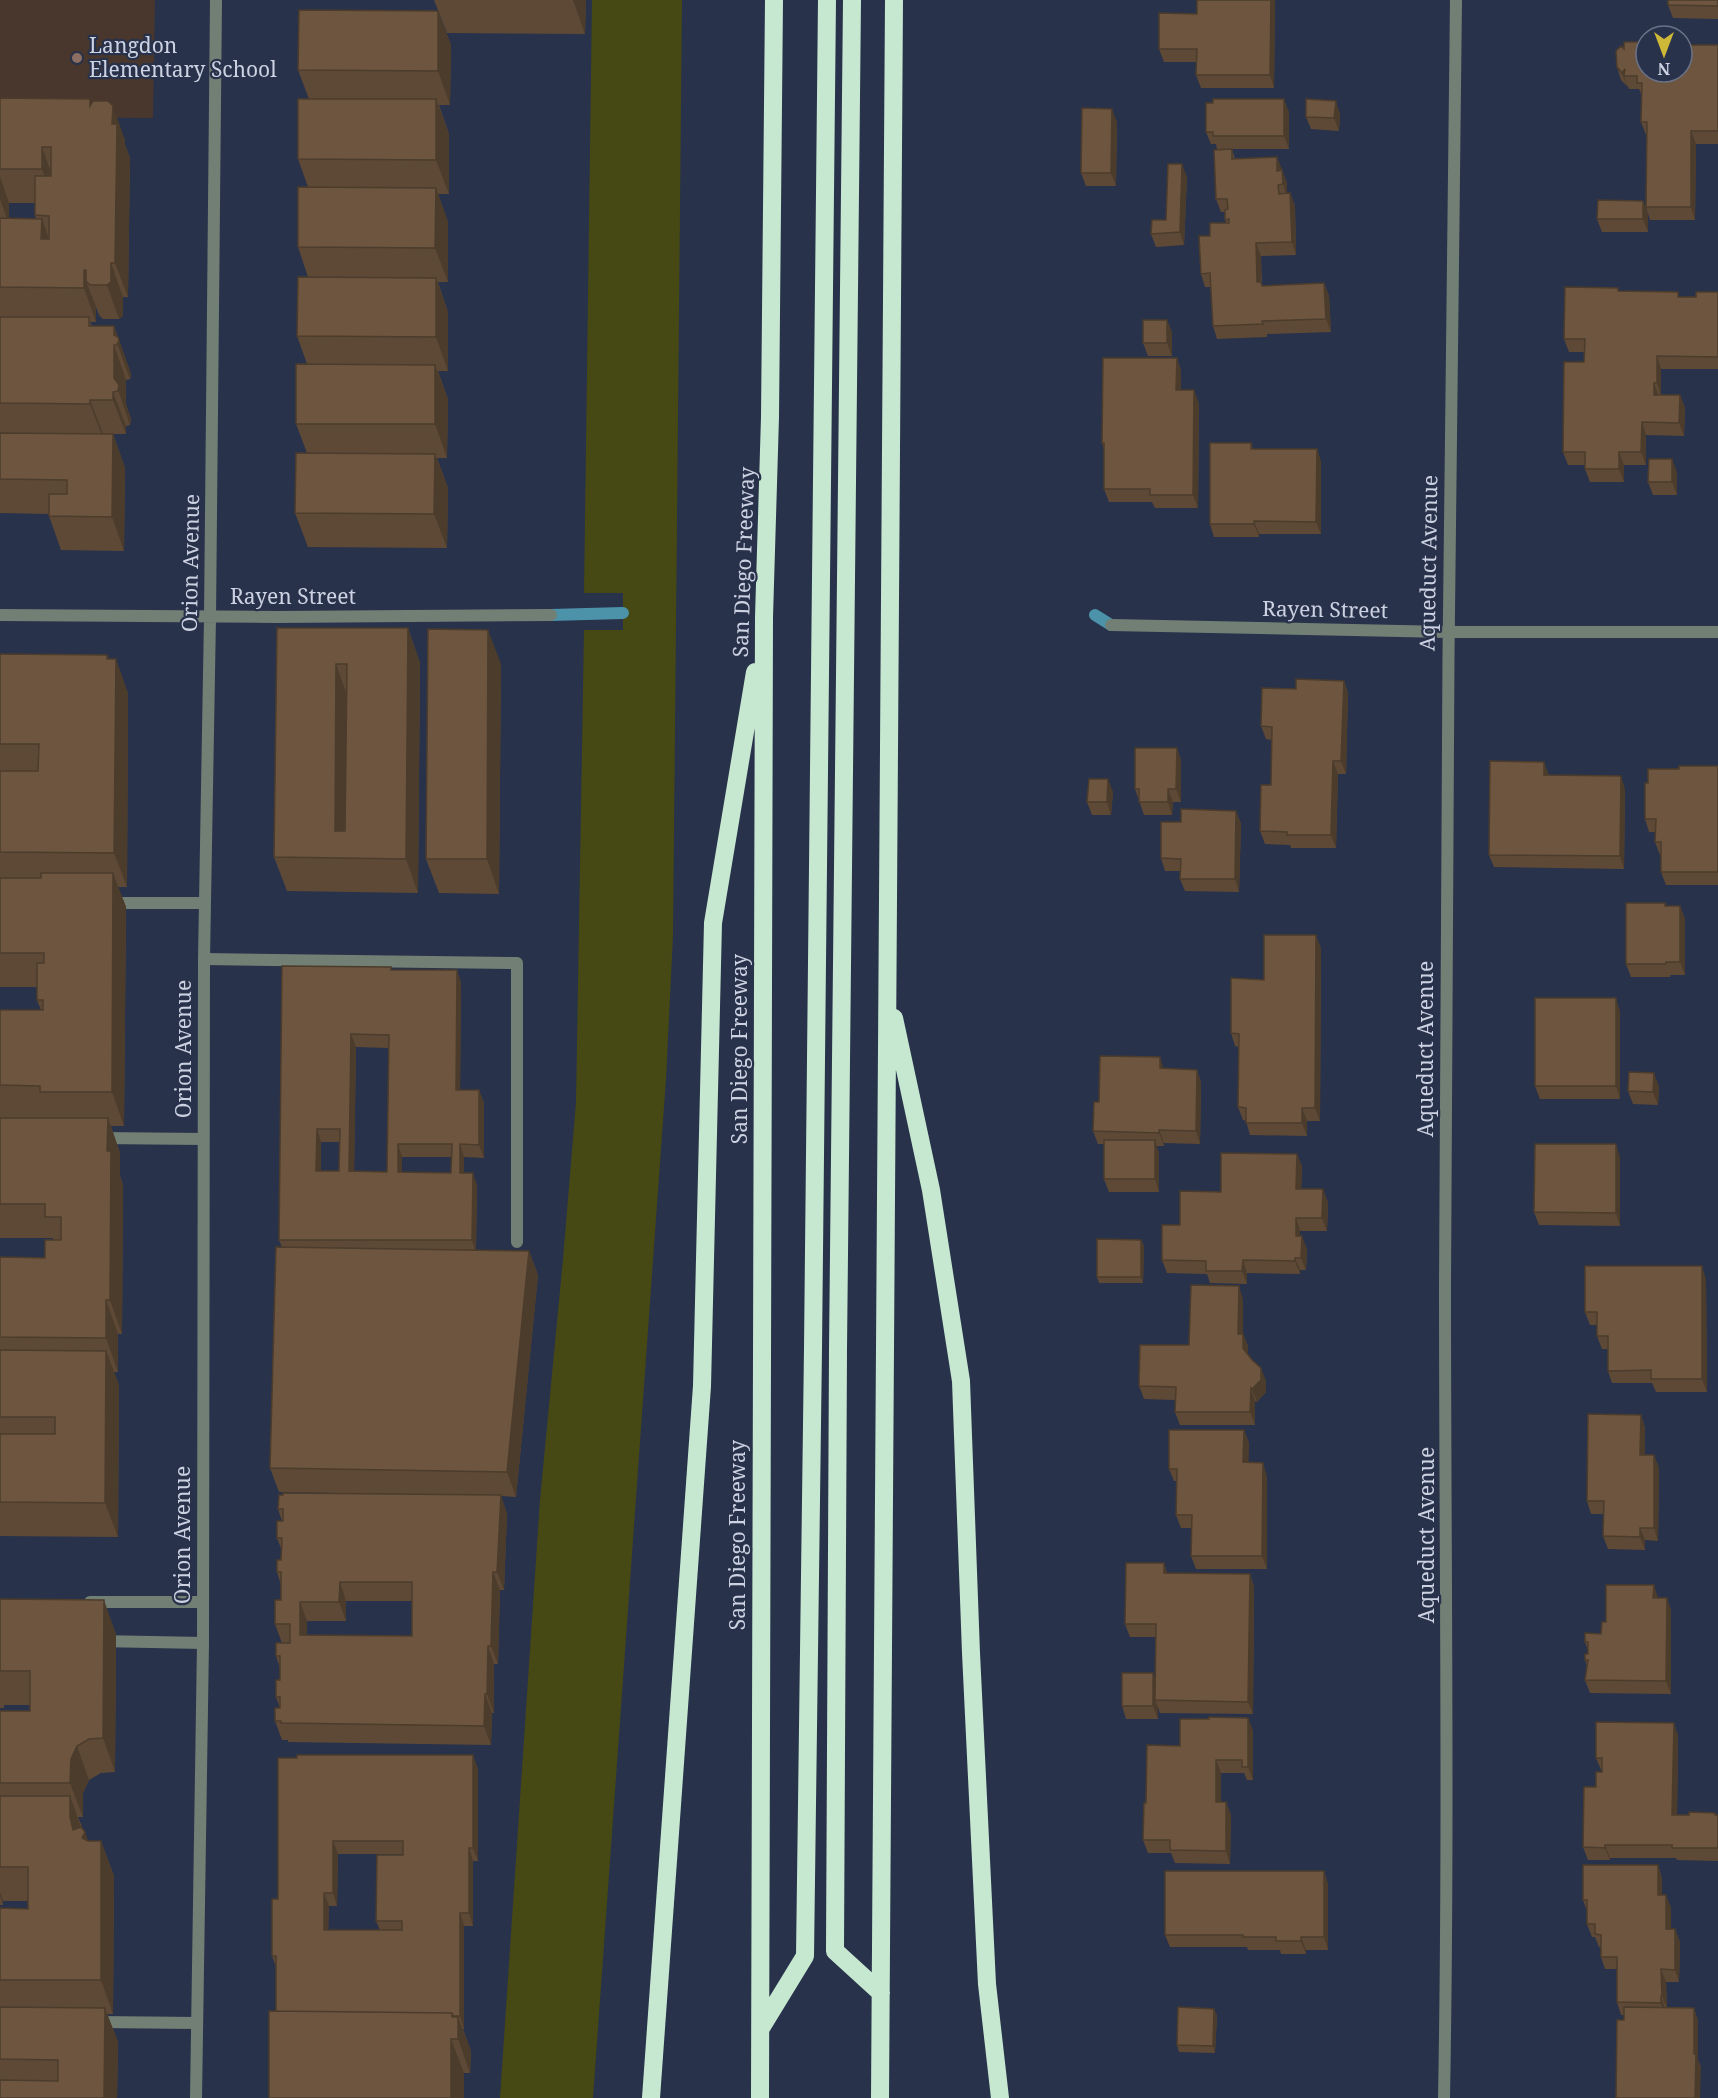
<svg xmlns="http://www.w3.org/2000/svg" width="1718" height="2098" font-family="'Noto Serif',serif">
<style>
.education{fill:#49372e}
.green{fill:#464913}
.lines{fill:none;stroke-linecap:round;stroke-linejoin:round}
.stream{stroke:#4c92a9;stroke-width:12}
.service{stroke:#727f75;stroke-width:12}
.minor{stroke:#727f75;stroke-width:12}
.motorway{stroke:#c7e8d0;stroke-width:18}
.wall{fill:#5e4936;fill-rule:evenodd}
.shaded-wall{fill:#4c3c2c}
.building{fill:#6d553f;stroke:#4c3c2c;stroke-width:1.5;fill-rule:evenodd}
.education-dot{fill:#8d6e63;stroke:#29324b;stroke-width:2}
.labels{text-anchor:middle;stroke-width:4.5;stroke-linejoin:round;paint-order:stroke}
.poi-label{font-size:21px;fill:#ccd2e2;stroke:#29324b;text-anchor:start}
.street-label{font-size:21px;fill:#ccd2e2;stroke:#29324b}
</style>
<rect width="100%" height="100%" fill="#29324b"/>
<path class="education" d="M0 0H155L153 118 0 117Z"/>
<path class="green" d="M592 0H682L673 935 666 1079 593 2098H500L540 1500 563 1259 576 1102 584 630H623V593H584Z"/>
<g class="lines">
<path class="stream" d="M551 615 623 613
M1095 615 1111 625"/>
<path class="service" d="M109 903H204
M204 959 517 963V1242
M99 1138 203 1139
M90 1602H203
M99 1641 203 1643
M97 2022 197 2023"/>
<path class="minor" d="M0 615 276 617 551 615
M1111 625 1447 632H1718
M196 2098 203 1643 204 959 210 617 216 0
M1444 2098C1449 1827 1445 1557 1445 1286 1445 857 1451 429 1456 0"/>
<path class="motorway" d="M852 0 838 1350 835 1951 881 1993
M894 1018 931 1190 961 1381 971 1653 987 1984 1000 2098
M761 2028 805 1956 813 1348 827 0
M651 2098 702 1386 713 923 755 672
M760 2098 764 617 770 417 774 0
M880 2098 894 0"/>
</g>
<path class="wall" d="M434 0H586L585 34 447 33Z
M1197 0H1275L1274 88H1201L1196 75V62H1164L1159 49 1197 14Z
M1718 0V19L1673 18 1668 5Z
M438 11 451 45 450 105H439L449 134V194H438L448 222V282H438L448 312V371H438L448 399 447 458H437L448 488 447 548 308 547 295 513 307 453 296 424 307 364 297 336 308 277 298 247 308 187 298 159 309 99 298 70Z
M1718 45V144H1696L1695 220H1650L1646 207 1647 135H1646L1641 122 1642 96 1639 89H1629L1627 85V86L1621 80 1617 67 1624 49 1646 72Z
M0 98 91 104 125 140V145L130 158 128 297H123V316L119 319H103L99 315 96 307V322H90L92 326H114L131 374 130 379 126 380V404L131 419 130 425 126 426V434H113L125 468 124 551 61 550 49 516V514L0 513ZM9 203H35V215L36 219 9 218Z
M1289 112V149H1217L1216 144H1211L1206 132Z
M1340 114 1339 131 1311 129 1306 117Z
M1117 122 1116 186H1086L1081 173Z
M1232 149 1235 159 1277 157 1287 183V193H1290L1295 206 1296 255 1261 256 1262 286 1324 283 1329 296 1331 332 1267 334V337L1217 339 1213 326 1211 287H1205L1201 274 1210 236 1226 223 1225 212H1221L1216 199Z
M1187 177 1184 245 1156 247 1151 234 1166 220Z
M1643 201 1648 214V232H1602L1597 219Z
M1620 291 1680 297H1696L1718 292V369H1661V395H1680L1685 408 1684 436 1646 435V465H1624V482H1590L1585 469V465H1568L1563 452 1584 362 1585 352H1569L1564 339Z
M1167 320 1172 333V356H1148L1143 343Z
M1177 358 1181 371V390L1199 403 1198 508H1155L1152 502H1109L1104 489V449L1102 443Z
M1251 443 1253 449H1317L1321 462V534H1259V537H1214L1210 524Z
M1677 472V495H1653L1648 482Z
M277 628H408L420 663 418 893 287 891 274 857Z
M0 654 107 655 128 693 127 887H118L126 907 124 1126H111L120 1153V1176L123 1185 122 1334H118V1372H114L119 1385 118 1537 0 1536V1257L45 1258 53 1240V1238H0V1010H41L37 1000V987H0Z
M501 664 499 894 439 893 426 859Z
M1344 681 1348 693 1346 774H1338L1336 848H1291L1290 845 1265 844 1260 831 1271 785 1272 740 1266 739 1261 726 1296 689Z
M1177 748 1181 761V802H1173L1172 815H1144L1135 789Z
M1718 766V885H1666L1661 872V855H1660L1655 842 1656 832H1649L1645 819 1648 783 1679 769Z
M1549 775 1625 789 1624 869 1494 867 1489 855Z
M1113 792 1111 815H1092L1087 802Z
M1236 811 1241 824 1239 892 1185 891 1180 879V871H1165L1161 858 1181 822Z
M1665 903 1666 906H1680L1685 919V975H1670V977H1631L1626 964Z
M1321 948 1320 1121H1307V1136L1250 1135 1246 1121 1243 1120 1238 1107 1239 1047 1235 1046 1231 1033 1264 980Z
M282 966 392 970H457L461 983 460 1090H479L484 1103V1158L464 1157V1173L477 1185 476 1250 529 1251 538 1275 516 1497 501 1496 507 1514 504 1590H500L498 1664H494V1713H492L491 1745 288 1742V1740H282L275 1721 280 1708 276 1697 280 1680V1668L276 1656 282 1643 275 1624 281 1600V1585L277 1572 281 1560 282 1551 277 1538 282 1521 278 1509 283 1495 397 1494 279 1492 270 1468 282 1247 279 1240ZM356 1047 389 1048 387 1172 354 1171ZM321 1142H340L339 1171H321ZM402 1157H451V1173L402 1172ZM346 1601H412V1636L307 1635V1621H346Z
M1620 1011V1099H1540L1535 1086Z
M1164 1069 1197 1070 1201 1083 1200 1144 1164 1143V1146H1156L1159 1153V1192H1109L1104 1179V1144H1098L1093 1131 1099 1102Z
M1659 1086 1658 1105 1633 1104 1628 1091Z
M1297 1154 1302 1167 1301 1189 1328 1202 1327 1231H1300V1236L1307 1249 1306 1270H1300V1274L1247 1273V1284L1210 1283 1207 1274 1167 1273 1162 1260 1180 1225 1221 1192Z
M1620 1157V1226L1539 1225 1534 1212Z
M1141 1240 1144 1246 1143 1283H1099L1097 1277Z
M1706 1279 1707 1392H1656L1652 1383H1612L1608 1371V1349H1602L1597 1336V1325H1590L1585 1312Z
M1243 1299V1334L1248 1346V1355L1266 1381V1392L1257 1402 1255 1401V1425H1180L1175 1412V1400L1144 1399 1139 1386Z
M1641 1415 1645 1428V1455H1654L1659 1468 1658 1541 1645 1540V1550L1608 1549 1603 1536V1514H1591L1587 1501Z
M1244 1430 1249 1443 1248 1463 1267 1476V1569H1196L1191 1556V1528H1181L1176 1515 1177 1481H1174L1169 1469Z
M1164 1563 1167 1573 1250 1574 1254 1587 1253 1714 1160 1713 1158 1707V1719H1126L1122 1706 1155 1679 1156 1637H1130L1125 1624Z
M1658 1598H1667L1671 1611V1694L1590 1693 1585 1680 1587 1666 1585 1660 1588 1654V1650L1585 1642 1601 1634 1606 1622Z
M0 1599 116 1634 115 1772 101 1773 89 1780 83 1793V1817H78L88 1841H101L114 1876 113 2014H107L118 2042 117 2098H0V1908L28 1909V1901H3V1905H0V1711H30V1705H4V1708H0Z
M1248 1718 1253 1731V1780H1247L1244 1773H1221V1802H1226L1231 1815 1230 1864 1175 1863 1171 1853H1148L1143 1840 1146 1803 1180 1746 1209 1719Z
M1674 1723 1678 1736 1677 1815H1689L1715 1813 1716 1815H1718V1861L1677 1860 1676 1858H1610V1860H1588L1583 1847 1596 1787 1602 1772 1596 1758Z
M278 1758 478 1768V1861H473V1926H464V2029H463L471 2051 470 2073H464V2098H269L276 2011V1967L272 1956 278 1899ZM338 1854H403L376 1921 380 1930H328L329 1906H337Z
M1658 1865 1662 1878V1895H1666L1671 1908V1929H1675L1680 1942 1679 1982H1666L1667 2008H1694L1698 2021V2060L1701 2067 1624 2020V2015H1621L1617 2002V1969H1605L1601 1957V1947H1599L1595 1937H1592L1587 1924V1911L1583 1900Z
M1324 1871 1328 1884V1950H1306V1954H1281L1280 1950H1248L1247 1947H1170L1165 1935Z
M1217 2015 1215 2053 1179 2052 1177 2045Z"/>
<path class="shaded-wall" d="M573 0H586L585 34Z
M1271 0H1275L1274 88 1270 75Z
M438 11 451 45 450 105 438 71Z
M1625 69 1624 76 1627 85V86L1622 73Z
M436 99 449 134V194L436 160Z
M1284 99 1289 112V149L1284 136Z
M1336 101 1340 114 1339 131 1334 118Z
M113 106 125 140V145L130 158 128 297 115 263 112 124Z
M1112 109 1117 122 1116 186 1111 173Z
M1691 131 1696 144 1695 220 1691 207Z
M42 147 54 181V203L42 169Z
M1277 157 1282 170 1277 171Z
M1182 164 1187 177 1184 245 1180 232Z
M1282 170 1287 183V197L1283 184Z
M0 177 9 203V225L0 199Z
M436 188 448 222V282L435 248Z
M1290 193 1295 206 1296 255 1292 242Z
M1643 201 1648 214V232L1643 219Z
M42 219 54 253 41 239Z
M1256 243 1261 256V283L1266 295 1257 282Z
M111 263 123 297V316L119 319 107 285Z
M84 270 88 283 86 281 96 307V322L84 288Z
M436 278 448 312V371L436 337Z
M1324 283 1329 296 1331 332 1326 319Z
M1167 320 1172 333V356L1167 343Z
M114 326 131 374 130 379 114 335Z
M114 345 126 380V404L131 419 130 425 114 378Z
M1657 356 1661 369V396L1657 383Z
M1177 358 1181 371V403L1176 390Z
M435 365 448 399 447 458 435 424Z
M1654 383 1659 396 1654 395Z
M1194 390 1199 403 1198 508 1193 495Z
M113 392 126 426V434L113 400Z
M1680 395 1685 408 1684 436 1679 423Z
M90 400 103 434V438L90 404Z
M1642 422 1646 435V465L1641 452Z
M113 434 125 468 124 551 112 517Z
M1317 449 1321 462V534L1316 522Z
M1619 452 1624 465V482L1619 469Z
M435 454 448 488 447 548 434 514Z
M1672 459 1677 472V495L1672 482Z
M1254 521 1259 534V537L1254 524Z
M408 628 420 663 418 893 406 859Z
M488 630 501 664 499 894 487 859Z
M107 655 116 680V659L128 693 127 887 114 853Z
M336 664 348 698 344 858 335 831Z
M1344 681 1348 693 1346 774 1341 761Z
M1177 748 1181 761V802L1176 789Z
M1333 761 1338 774 1336 848 1331 835Z
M1544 762 1549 775H1544Z
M1621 776 1625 789 1624 869 1620 856Z
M1108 779 1113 792 1111 815 1107 802Z
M1168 789 1173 802 1172 815 1168 802Z
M1236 811 1241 824 1239 892 1235 879Z
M113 873 126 907 124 1126 112 1092Z
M1680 906 1685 919V975L1680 962Z
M1316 935 1321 948 1320 1121 1315 1108Z
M457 970 461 983 460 1103 456 1090Z
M1616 998 1620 1011V1099L1616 1086Z
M351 1034 356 1047 354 1184 349 1171Z
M1160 1057 1164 1070 1160 1068Z
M1197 1070 1201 1083 1200 1144 1196 1131Z
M1654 1073 1659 1086 1658 1105 1653 1092Z
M479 1090 484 1103V1158L479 1145Z
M1302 1108 1307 1121V1136L1302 1123Z
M108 1118 120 1153V1176L123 1185 122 1334 110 1300 107 1151Z
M317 1129 321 1142V1184L316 1171Z
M1159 1130 1164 1143V1146L1159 1133Z
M1155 1140 1159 1153V1192L1155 1179Z
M398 1144 402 1157V1185L398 1172Z
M460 1144 464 1157V1185L460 1173Z
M1616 1144 1620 1157V1226L1616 1213Z
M1297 1154 1302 1167 1301 1202 1296 1189Z
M473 1173 477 1185 476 1253 472 1240Z
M1323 1189 1328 1202 1327 1231 1322 1218Z
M1296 1218 1300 1231V1248L1296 1236Z
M1302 1236 1307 1249 1306 1270 1301 1258Z
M1141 1240 1144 1246 1143 1283 1141 1277Z
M529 1251 538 1275 516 1497 507 1472Z
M1295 1258 1300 1270V1274L1295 1261Z
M1243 1260 1247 1273V1284L1242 1271Z
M1702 1266 1706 1279 1707 1392 1702 1379Z
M1239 1286 1243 1299V1346L1238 1334Z
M106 1300 118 1334V1372L106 1338Z
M1243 1334 1248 1346V1361L1243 1348Z
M106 1351 119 1385 118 1537 105 1503Z
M1261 1368 1266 1381V1392L1257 1402 1252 1389Z
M1251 1388 1255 1401V1425L1250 1412Z
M1641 1415 1645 1428V1468L1640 1455Z
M1244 1430 1249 1443 1248 1475 1243 1462Z
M1654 1455 1659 1468 1658 1541 1654 1528Z
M1263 1463 1267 1476V1569L1262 1556Z
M501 1495 507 1514 504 1590 497 1572Z
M1640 1528 1645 1540V1550L1640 1537Z
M1164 1563 1168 1576 1164 1573Z
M493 1572 500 1590 498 1664 491 1646Z
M1250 1574 1254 1587 1253 1714 1248 1702Z
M340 1582 346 1601V1621L339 1602Z
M1654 1585 1658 1598H1653Z
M1667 1598 1671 1611V1694L1666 1681Z
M104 1600 116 1634 115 1772 103 1738Z
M300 1602 307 1621V1654L300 1635Z
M488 1646 494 1664V1713L487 1694Z
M1153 1673 1158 1686 1155 1700 1158 1707V1719L1153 1706Z
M485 1694 492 1713 491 1745 484 1726Z
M1248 1718 1253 1731V1780L1248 1767Z
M1674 1723 1678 1736 1677 1828 1672 1815Z
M77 1746 89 1780 83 1793V1817L70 1783 71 1759Z
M473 1755 478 1768V1861L473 1848Z
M1216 1760 1221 1773V1815L1216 1802Z
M70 1796 82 1830 85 1832 97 1866 73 1830 70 1817Z
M1226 1802 1231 1815 1230 1864 1226 1851Z
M101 1841 114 1876 113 2014 101 1980Z
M333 1841 338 1854 337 1906 333 1893Z
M1605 1845 1610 1858V1860L1605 1848Z
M469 1848 473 1861V1926L469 1913Z
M1658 1865 1662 1878V1908L1658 1895Z
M1324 1871 1328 1884V1950L1324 1937Z
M0 1892 3 1901V1905L0 1896Z
M324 1893 329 1906 328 1943 324 1930Z
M1666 1895 1671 1908V1942L1666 1929Z
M460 1913 464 1926V2029L460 2016Z
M1675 1929 1680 1942 1679 1982 1675 1970Z
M1301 1937 1306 1950V1954L1301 1941Z
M1661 1969 1666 1982 1667 2009 1662 1996Z
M1661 1996 1665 2009V2016L1661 2003Z
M105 2008 118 2042 117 2098H104Z
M1694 2008 1698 2021V2060L1701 2067 1700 2098H1695L1694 2054Z
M1214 2009 1217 2015 1215 2053 1213 2046Z
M452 2013 458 2017 471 2051 470 2073 458 2039 452 2017Z
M451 2039 464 2073V2098H451Z"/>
<path class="building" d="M1197 0H1271L1270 75H1196L1197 49H1159V13L1197 14Z
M1668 0H1718V6L1668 5Z
M299 10 438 11V71L298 70Z
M1624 42H1646V72H1682V45H1718V131H1691V207H1646L1647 122H1641L1642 83H1637V76H1624L1625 69 1622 73 1617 67 1616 51 1621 46 1624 49Z
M0 98 90 99V106L93 101H108L113 106 112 124H117L115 263H111V282L107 285H90L86 281V270H84V288L0 287V218L42 219 41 239H49V216L35 215V176H51V147H42V169H0Z
M298 99H436V160L298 159Z
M1213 99H1284V136H1213V132H1206V103H1213Z
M1306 99 1336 101 1334 118 1306 117Z
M1082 108 1112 109 1111 173H1081Z
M1232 149V159L1277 157V171L1282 170 1283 184 1278 185 1279 194 1290 193 1292 242 1256 243 1257 282H1261L1262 286 1324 283 1326 319 1262 321 1263 324 1213 326 1210 273 1201 274 1199 236H1210V223H1229V219L1225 220V210L1228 209 1227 199H1216L1214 150Z
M1168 164H1182L1180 232 1151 234 1152 220H1166Z
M298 187 436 188 435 248 298 247Z
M1598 200 1643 201V219H1597Z
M298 277 436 278V337L297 336Z
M1565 287 1618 288V291L1678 292V297H1696V292H1718V357L1657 356V383H1654V395H1680L1679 423 1642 422 1641 452H1619V469H1585V452H1563L1564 362H1584L1585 339H1564Z
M0 317H89V326H114V335L118 337 119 340 117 345H114V378L119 385 118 391 113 392V400H90V404L0 403Z
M1143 320H1167V343H1143Z
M1103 358H1177L1176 390H1194L1193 495H1150V489H1104V443H1102Z
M296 364 435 365V424H296Z
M0 433 113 434 112 517 49 516V494H67V480L0 479Z
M1210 443H1251V449H1317L1316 522 1254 521V524H1210Z
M296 453 435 454 434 514 295 513Z
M1649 459H1672V482H1648Z
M277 628H408L406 859 274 857ZM336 664H347L345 831H335Z
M428 629 488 630 487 859H426Z
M0 654 107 655V659H116L114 853 0 852V771H38L39 744H0Z
M1296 679 1344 681 1341 761H1333L1331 835H1287V832L1260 831 1261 785H1271L1272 727 1261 726 1262 688 1296 689Z
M1135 748H1177L1176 789H1168V802H1139V789H1135Z
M1490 761 1544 762V775L1621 776 1620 856 1489 855Z
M1679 766H1718V872H1661V842H1655L1656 819H1645V783H1648V769H1679Z
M1089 779H1108L1107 802H1087Z
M1181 809 1236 811 1235 879H1180L1181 859 1161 858V822H1181Z
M41 873H113L112 1092H40V1086L0 1085V1010H43V1000H37V963H44V953H0V878H41Z
M1626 903H1665V906H1680V962H1666V964H1626Z
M1264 935H1316L1315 1108H1302V1123H1246V1108L1238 1107 1239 1034 1231 1033V978L1264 980Z
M282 966 391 967V970H457L456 1090H479V1145L460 1144V1173H473L472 1240H279ZM351 1034 389 1035 387 1172 349 1171ZM317 1129H340L339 1171H316ZM398 1144H452L451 1173 398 1172Z
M1535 998H1616V1086H1535Z
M1100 1056 1160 1057V1068L1197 1070 1196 1131 1159 1130V1133L1093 1131 1094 1102H1099Z
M1629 1072 1654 1073 1653 1092 1628 1091Z
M0 1118H108L107 1151H111L110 1300H106V1338L0 1337V1257L45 1258V1240H61V1217H45V1204H0Z
M1104 1140H1155V1179H1104Z
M1535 1144H1616V1213L1534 1212Z
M1221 1153 1297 1154 1296 1189H1323L1322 1218H1296V1236H1302L1301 1258H1295V1261L1243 1260 1242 1271H1206V1261L1162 1260V1225H1180V1191L1221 1192Z
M1097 1239 1141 1240V1277H1097Z
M276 1247 529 1251 507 1472 270 1468Z
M1585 1266H1702V1379H1651V1370L1608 1371V1336H1597V1312H1585Z
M1191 1285 1239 1286 1238 1334H1243V1348L1252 1360 1261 1368V1380L1252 1389 1251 1388 1250 1412H1175L1176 1387 1139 1386 1140 1345H1189Z
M0 1350 106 1351 105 1503 0 1502V1434H55V1417H0Z
M1588 1414 1641 1415 1640 1455H1654V1528H1640V1537L1603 1536 1604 1501H1587Z
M1169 1430H1244L1243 1462 1263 1463 1262 1556H1191L1192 1515H1176L1177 1469H1169Z
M283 1493 501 1495 497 1572H493L491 1646H488L487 1694H485L484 1726 281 1723V1721H275V1708H280V1697H276V1680H280V1656H276V1643H290V1624H275V1600H281V1572H277V1560H281L282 1538H277V1521H283V1509H278L279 1495H283ZM340 1582H412V1636L300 1635V1602H339Z
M1126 1563H1164V1573L1250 1574 1248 1702 1155 1700 1156 1624H1125Z
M1606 1585H1654L1653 1598H1667L1666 1681 1585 1680 1588 1660H1585V1654H1588V1642H1585V1633L1601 1634 1602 1622H1606Z
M0 1599 104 1600 103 1738 89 1739 77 1746 71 1759 70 1783H0V1711H30V1671H0Z
M1122 1673H1153V1706H1122Z
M1209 1717 1248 1718V1767H1242V1760H1216V1802H1226V1851L1170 1850V1840H1143L1144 1803H1146L1147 1745 1180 1746V1719H1209Z
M1596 1722 1674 1723 1672 1815H1689V1812L1715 1813V1815H1718V1848H1672V1845H1605V1848L1583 1847 1584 1787H1596V1772H1602V1758H1596Z
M297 1755H473V1848H469V1913H460V2016H453L452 2013 276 2011V1956H272V1899H278V1758H297ZM333 1841H403V1855H377L376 1921H402V1930H324V1893H333Z
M0 1796H70V1817L73 1830 81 1827 85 1832 82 1838 88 1841H101V1980H0V1908L28 1909V1867H0Z
M1583 1865H1658V1895H1666V1929H1675V1970L1661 1969 1662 1996H1661V2003L1617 2002V1957H1601V1935L1595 1934V1924H1587V1900H1583Z
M1165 1871H1324V1937H1301V1941H1276V1937H1243V1935H1165Z
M0 2007 105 2008 104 2098H0V2080L58 2081V2060L0 2059Z
M1178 2007 1214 2009 1213 2046 1177 2045Z
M1624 2007 1694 2008V2054H1696L1695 2098H1616L1617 2020H1624Z
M269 2011 452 2013V2017H458V2039H451V2098H269Z"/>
<circle class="education-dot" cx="77" cy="58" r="6"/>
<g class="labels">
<g class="poi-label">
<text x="89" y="53">Langdon<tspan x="89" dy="24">Elementary School</tspan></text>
</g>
<g class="street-label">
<text transform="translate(744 562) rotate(-88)" y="7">San Diego Freeway</text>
<text transform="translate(191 563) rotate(-89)" y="7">Orion Avenue</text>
<text transform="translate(1429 563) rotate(-89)" y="7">Aqueduct Avenue</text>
<text x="293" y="604">Rayen Street</text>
<text transform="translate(1325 610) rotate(1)" y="7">Rayen Street</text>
<text transform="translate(184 1049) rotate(-90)" y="7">Orion Avenue</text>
<text transform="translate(740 1049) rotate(-90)" y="7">San Diego Freeway</text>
<text transform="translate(1426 1049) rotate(-90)" y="7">Aqueduct Avenue</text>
<text transform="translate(183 1535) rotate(-90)" y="7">Orion Avenue</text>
<text transform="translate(738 1535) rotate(-90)" y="7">San Diego Freeway</text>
<text transform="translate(1427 1535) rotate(-90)" y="7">Aqueduct Avenue</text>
</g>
</g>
<g transform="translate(1664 54) rotate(180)"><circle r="28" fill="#29324b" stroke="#6a7287" stroke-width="1.5"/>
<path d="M0-4.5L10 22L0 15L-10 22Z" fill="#ceb837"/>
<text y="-9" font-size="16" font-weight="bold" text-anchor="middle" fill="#ccd2e2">N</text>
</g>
</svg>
